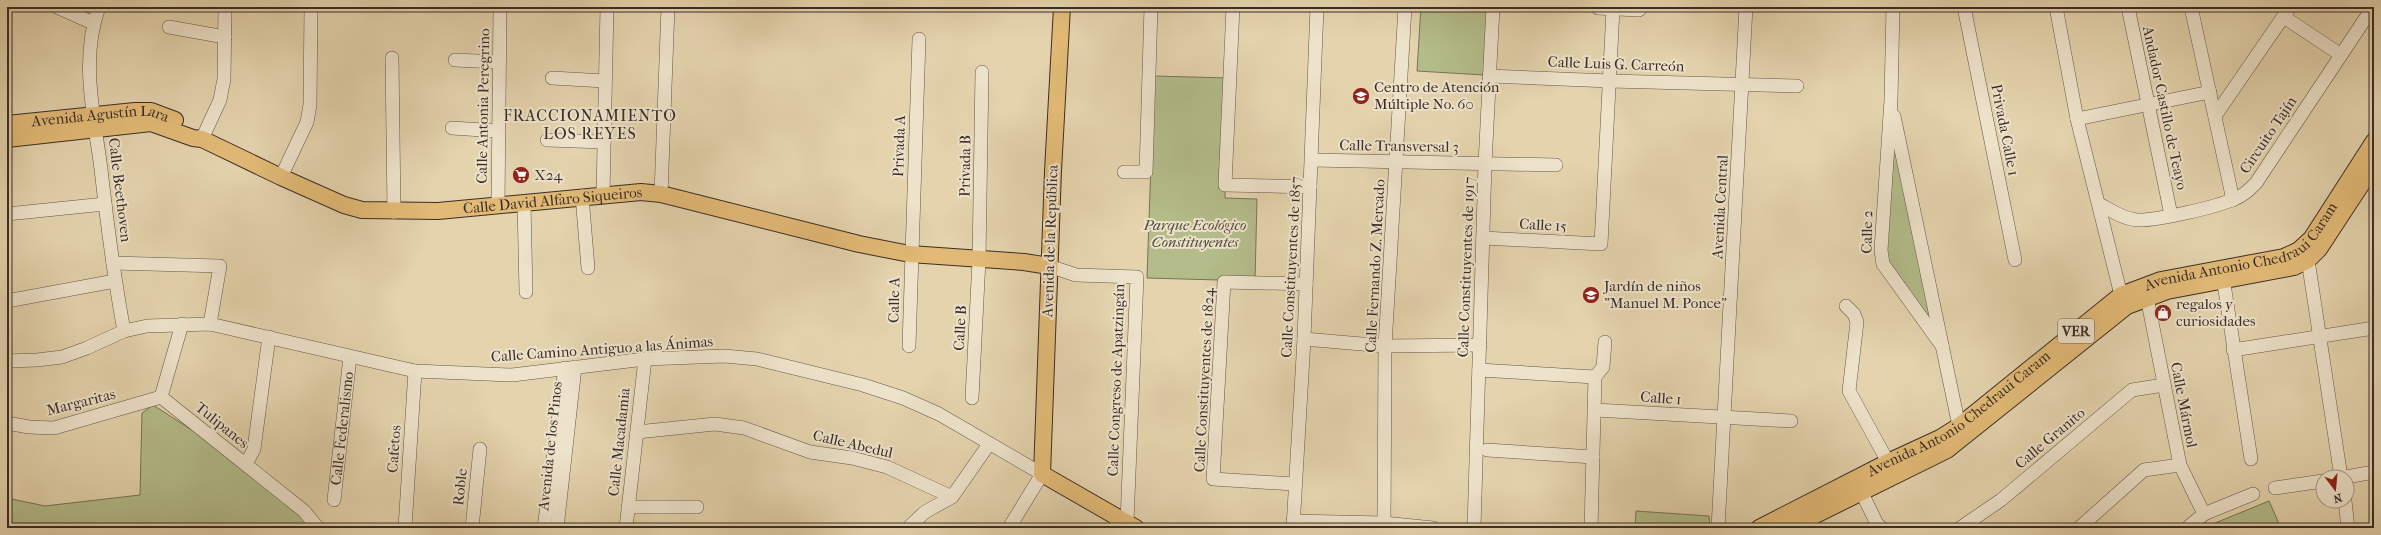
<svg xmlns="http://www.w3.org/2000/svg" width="2381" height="535" font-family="'IM FELL French Canon',serif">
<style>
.green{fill:#b3bc8a;stroke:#767459}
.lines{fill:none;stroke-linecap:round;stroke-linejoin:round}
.minor-casing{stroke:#645649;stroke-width:14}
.major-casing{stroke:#3a2d28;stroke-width:18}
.minor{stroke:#ede2ca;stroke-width:13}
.major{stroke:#e2ba76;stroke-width:16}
.labels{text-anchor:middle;stroke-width:4;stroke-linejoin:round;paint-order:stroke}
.shield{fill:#ede2ca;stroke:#706359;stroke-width:1}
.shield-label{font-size:14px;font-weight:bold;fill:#3a2d28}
.street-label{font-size:15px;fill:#3a2d28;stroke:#ede2ca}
.poi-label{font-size:15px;fill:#3a2d28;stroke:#ede2ca;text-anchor:start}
.park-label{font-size:15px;font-style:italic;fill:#524a3c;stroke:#ede2ca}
.neighbourhood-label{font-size:16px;letter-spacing:1px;fill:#3a2d28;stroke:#ede2ca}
</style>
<rect width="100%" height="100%" fill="#e4d3ad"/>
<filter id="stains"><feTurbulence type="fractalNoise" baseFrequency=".005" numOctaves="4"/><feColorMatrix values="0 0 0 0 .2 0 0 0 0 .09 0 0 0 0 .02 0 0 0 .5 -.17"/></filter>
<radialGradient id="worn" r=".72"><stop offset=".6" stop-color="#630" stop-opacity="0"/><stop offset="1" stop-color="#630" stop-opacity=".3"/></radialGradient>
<path class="green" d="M1421 7H1488L1484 75 1417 71Z
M1154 76 1229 78 1225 198 1257 199 1255 281 1147 278Z
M1897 149 1930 313 1923 316 1886 261 1891 151Z
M153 405 240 461 322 528H7V498L45 506 140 495 142 413Z
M2269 501 2281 528H2203Z
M1636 511 1709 516 1710 528H1635Z"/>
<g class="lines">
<defs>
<g id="minor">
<path d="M57 7 93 23"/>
<path d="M99 7C80 59 94 115 101 169 107 223 114 277 124 331"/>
<path d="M1233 7 1225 185 1310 187"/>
<path d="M1893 7 1891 100 1881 250 1883 264 1942 346"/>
<path d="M1964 7 2015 260"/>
<path d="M2056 7 2077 119 2121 295"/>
<path d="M2128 7 2171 215"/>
<path d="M2191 7 2233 200"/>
<path d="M1598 8 1639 10"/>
<path d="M2284 17 2341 55"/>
<path d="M169 27 225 37"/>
<path d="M392 58 394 212"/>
<path d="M455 60 498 62"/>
<path d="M1490 76 1610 81 1797 86"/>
<path d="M552 78 605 81"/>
<path d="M1894 116 1959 426 1963 433"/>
<path d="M2215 116 2290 7"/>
<path d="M2077 119 2210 92"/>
<path d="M452 128 498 131"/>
<path d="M202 139 220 100 224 79 225 7"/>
<path d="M547 140 604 142"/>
<path d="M1312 160 1556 165"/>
<path d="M1124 172H1146L1151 7"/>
<path d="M281 177 307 122 310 105 311 7"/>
<path d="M603 194 607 7"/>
<path d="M661 194 668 7"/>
<path d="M582 196 588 268"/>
<path d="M524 203 526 292"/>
<path d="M2101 205C2112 211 2124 219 2137 220 2155 221 2217 207 2234 199 2243 196 2249 190 2256 183L2373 7"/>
<path d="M498 206 500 7"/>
<path d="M7 214 105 204"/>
<path d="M1483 238 1601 244 1613 9"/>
<path d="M2308 260 2341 477"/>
<path d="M113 263 220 266 210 324"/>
<path d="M1049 266 1076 275 1137 277 1127 522"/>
<path d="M2222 271 2251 459"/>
<path d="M2147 297 2180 465 2204 514"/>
<path d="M7 301 115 281"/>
<path d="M1846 306 1854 314 1857 322 1849 391 1888 462"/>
<path d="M1304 339 1385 346 1480 345"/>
<path d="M909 346 919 39"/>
<path d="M2233 350 2374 328"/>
<path d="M7 361 37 360 62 357 87 348 124 331 147 326 210 324 415 371 512 375 645 359 724 356 757 359 863 385 903 398 939 414 1042 474 1009 528"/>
<path d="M1479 370 1595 377"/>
<path d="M1595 377 1603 367 1605 342"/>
<path d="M161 397 304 511 318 528"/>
<path d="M161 397 182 324"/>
<path d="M972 398 979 260 982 72"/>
<path d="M1595 410 1791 421"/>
<path d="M7 423 29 427 54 428 161 397"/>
<path d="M637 432 715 424 744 428 810 452 852 458 887 467 952 497"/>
<path d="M1487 450 1593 457"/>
<path d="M246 464 254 449 269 337"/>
<path d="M2346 477 2374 472"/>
<path d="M1294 484 1213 479 1224 282 1306 284"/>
<path d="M1858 485 1877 524 1882 528"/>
<path d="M2275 488 2323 481"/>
<path id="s1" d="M334 500 350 357"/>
<path d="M2345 501 2348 528"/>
<path d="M628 507H697"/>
<path d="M1293 521 1384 523 1433 528"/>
<path d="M405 528 415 371"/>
<path d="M472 528 480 449"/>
<path d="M544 528 565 368"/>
<path d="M557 528 575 367"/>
<path d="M626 528 645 359"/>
<path d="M908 528 925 512 952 497 989 444"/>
<path d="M1293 528 1304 339 1317 7"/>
<path d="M1384 528 1385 346 1405 7"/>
<path d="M1474 528 1485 164 1493 7"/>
<path d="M1591 528 1595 377"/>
<path d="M1718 528 1746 7"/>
<path d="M1960 528 2001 500 2132 390 2164 385"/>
<path d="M2079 528 2144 470 2180 465"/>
<path d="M2187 528 2204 514 2253 494"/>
</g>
<g id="major">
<path d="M1062 7 1053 171 1042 474 1136 528"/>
<path id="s2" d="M7 124 135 111H151L175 120"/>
<path id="s3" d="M7 139 151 123 193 138 202 139 281 177 344 205 362 210 438 211 641 192 661 194 859 244 910 254 1024 262 1049 266"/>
<path id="s4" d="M1759 528 1888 462 1940 438 1959 426 2121 295 2161 280 2284 257 2299 250 2311 239 2374 141"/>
<path d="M1789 528 1947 450 2127 306 2167 291 2294 267 2308 260 2319 249 2374 165"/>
</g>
</defs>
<use href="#minor" class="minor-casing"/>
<use href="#major" class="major-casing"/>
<use href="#minor" class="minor"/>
<use href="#major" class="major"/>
</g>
<defs>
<symbol id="school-disc" viewBox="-11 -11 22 22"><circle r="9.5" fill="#8f2418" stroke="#ede2ca"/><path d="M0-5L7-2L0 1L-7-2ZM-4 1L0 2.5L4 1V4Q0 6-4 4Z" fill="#fff"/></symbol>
<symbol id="supermarket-disc" viewBox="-11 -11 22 22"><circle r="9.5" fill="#8f2418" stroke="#ede2ca"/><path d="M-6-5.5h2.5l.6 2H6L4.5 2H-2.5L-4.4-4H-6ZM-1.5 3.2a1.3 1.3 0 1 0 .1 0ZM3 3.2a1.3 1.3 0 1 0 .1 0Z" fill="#fff"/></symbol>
<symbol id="shop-disc" viewBox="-11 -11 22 22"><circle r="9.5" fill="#8f2418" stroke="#ede2ca"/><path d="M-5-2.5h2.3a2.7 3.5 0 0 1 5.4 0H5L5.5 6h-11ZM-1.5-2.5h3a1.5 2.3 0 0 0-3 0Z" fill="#fff"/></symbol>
</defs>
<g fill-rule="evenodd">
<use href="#school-disc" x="1351" y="86" width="20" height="20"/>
<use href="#supermarket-disc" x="511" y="165" width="20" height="20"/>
<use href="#school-disc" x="1581" y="285" width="20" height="20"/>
<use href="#shop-disc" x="2153" y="303" width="20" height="20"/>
</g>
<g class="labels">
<rect class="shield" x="2058" y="319" width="36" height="24" rx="3"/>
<g class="shield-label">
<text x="2076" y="336">VER</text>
</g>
<g class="street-label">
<text transform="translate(1616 64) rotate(2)" y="5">Calle Luis G. Carreón</text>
<text transform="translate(483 106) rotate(-89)" y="5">Calle Antonia Peregrino</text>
<text transform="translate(2165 108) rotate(78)" y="5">Andador Castillo de Teayo</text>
<text dy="5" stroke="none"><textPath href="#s2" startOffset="94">Avenida Agustín Lara</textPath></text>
<text transform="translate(2005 130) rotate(79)" y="5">Privada Calle 1</text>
<text transform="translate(2268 135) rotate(-56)" y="5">Circuito Tajín</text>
<text transform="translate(899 146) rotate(-88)" y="5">Privada A</text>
<text transform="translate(1399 146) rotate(1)" y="5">Calle Transversal 3</text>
<text transform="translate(965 166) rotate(-89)" y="5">Privada B</text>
<text transform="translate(120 190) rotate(83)" y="5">Calle Beethoven</text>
<text dy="5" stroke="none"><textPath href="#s3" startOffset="565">Calle David Alfaro Siqueiros</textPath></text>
<text transform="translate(1720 207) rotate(-87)" y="5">Avenida Central</text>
<text transform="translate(1543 225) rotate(3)" y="5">Calle 15</text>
<text transform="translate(1867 232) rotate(-89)" y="5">Calle 2</text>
<text transform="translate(1050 241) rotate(-88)" y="5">Avenida de la República</text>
<text dy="5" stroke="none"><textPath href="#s4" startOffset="567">Avenida Antonio Chedraui Caram</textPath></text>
<text transform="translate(1375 266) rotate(-87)" y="5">Calle Fernando Z. Mercado</text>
<text transform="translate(1291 267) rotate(-87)" y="5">Calle Constituyentes de 1857</text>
<text transform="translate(1466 267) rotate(-88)" y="5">Calle Constituyentes de 1917</text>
<text transform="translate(894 300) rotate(-89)" y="5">Calle A</text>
<text transform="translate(960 328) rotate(-87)" y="5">Calle B</text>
<text transform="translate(602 349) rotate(-4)" y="5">Calle Camino Antiguo a las Ánimas</text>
<text transform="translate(1116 380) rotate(-88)" y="5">Calle Congreso de Apatzingán</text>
<text transform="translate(1204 380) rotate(-87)" y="5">Calle Constituyentes de 1824</text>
<text transform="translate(1661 398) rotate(4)" y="5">Calle 1</text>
<text transform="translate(81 402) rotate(-14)" y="5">Margaritas</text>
<text transform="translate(2184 405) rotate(79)" y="5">Calle Mármol</text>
<text dy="5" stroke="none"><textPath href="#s4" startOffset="231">Avenida Antonio Chedraui Caram</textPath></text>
<text transform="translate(222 425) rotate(39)" y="5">Tulipanes</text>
<text dy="5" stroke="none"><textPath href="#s1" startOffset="72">Calle Federalismo</textPath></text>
<text transform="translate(2050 438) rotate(-40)" y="5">Calle Granito</text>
<text transform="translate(619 442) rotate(-84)" y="5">Calle Macadamia</text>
<text transform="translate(853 444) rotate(13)" y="5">Calle Abedul</text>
<text transform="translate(550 446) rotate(-84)" y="5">Avenida de los Pinos</text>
<text transform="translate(394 449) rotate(-86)" y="5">Cafetos</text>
<text transform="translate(460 487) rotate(-84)" y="5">Roble</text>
</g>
<g class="poi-label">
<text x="1374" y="92">Centro de Atención<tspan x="1374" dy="17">Múltiple No. 60</tspan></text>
<text x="534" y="180">X24</text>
<text x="1604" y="291">Jardín de niños<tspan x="1604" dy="17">"Manuel M. Ponce"</tspan></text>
<text x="2176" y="309">regalos y<tspan x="2176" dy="17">curiosidades</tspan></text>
</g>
<g class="park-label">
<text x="1195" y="230">Parque Ecológico<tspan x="1195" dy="17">Constituyentes</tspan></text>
</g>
<g class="neighbourhood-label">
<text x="590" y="121">FRACCIONAMIENTO<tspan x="590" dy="18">LOS REYES</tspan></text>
</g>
</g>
<rect width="2381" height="535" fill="none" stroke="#e4d3ad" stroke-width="24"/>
<rect x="8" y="8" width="2365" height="519" fill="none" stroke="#3a2d28" stroke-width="2"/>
<rect x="12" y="12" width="2357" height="511" fill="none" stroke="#3a2d28"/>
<g transform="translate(2335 489) rotate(164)"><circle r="19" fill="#ede2ca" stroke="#a59a89"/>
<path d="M0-3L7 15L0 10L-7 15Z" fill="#8f2418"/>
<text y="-6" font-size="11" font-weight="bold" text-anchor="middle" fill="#3a2d28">N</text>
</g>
<rect width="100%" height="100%" filter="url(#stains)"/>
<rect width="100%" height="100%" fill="url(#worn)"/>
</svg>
